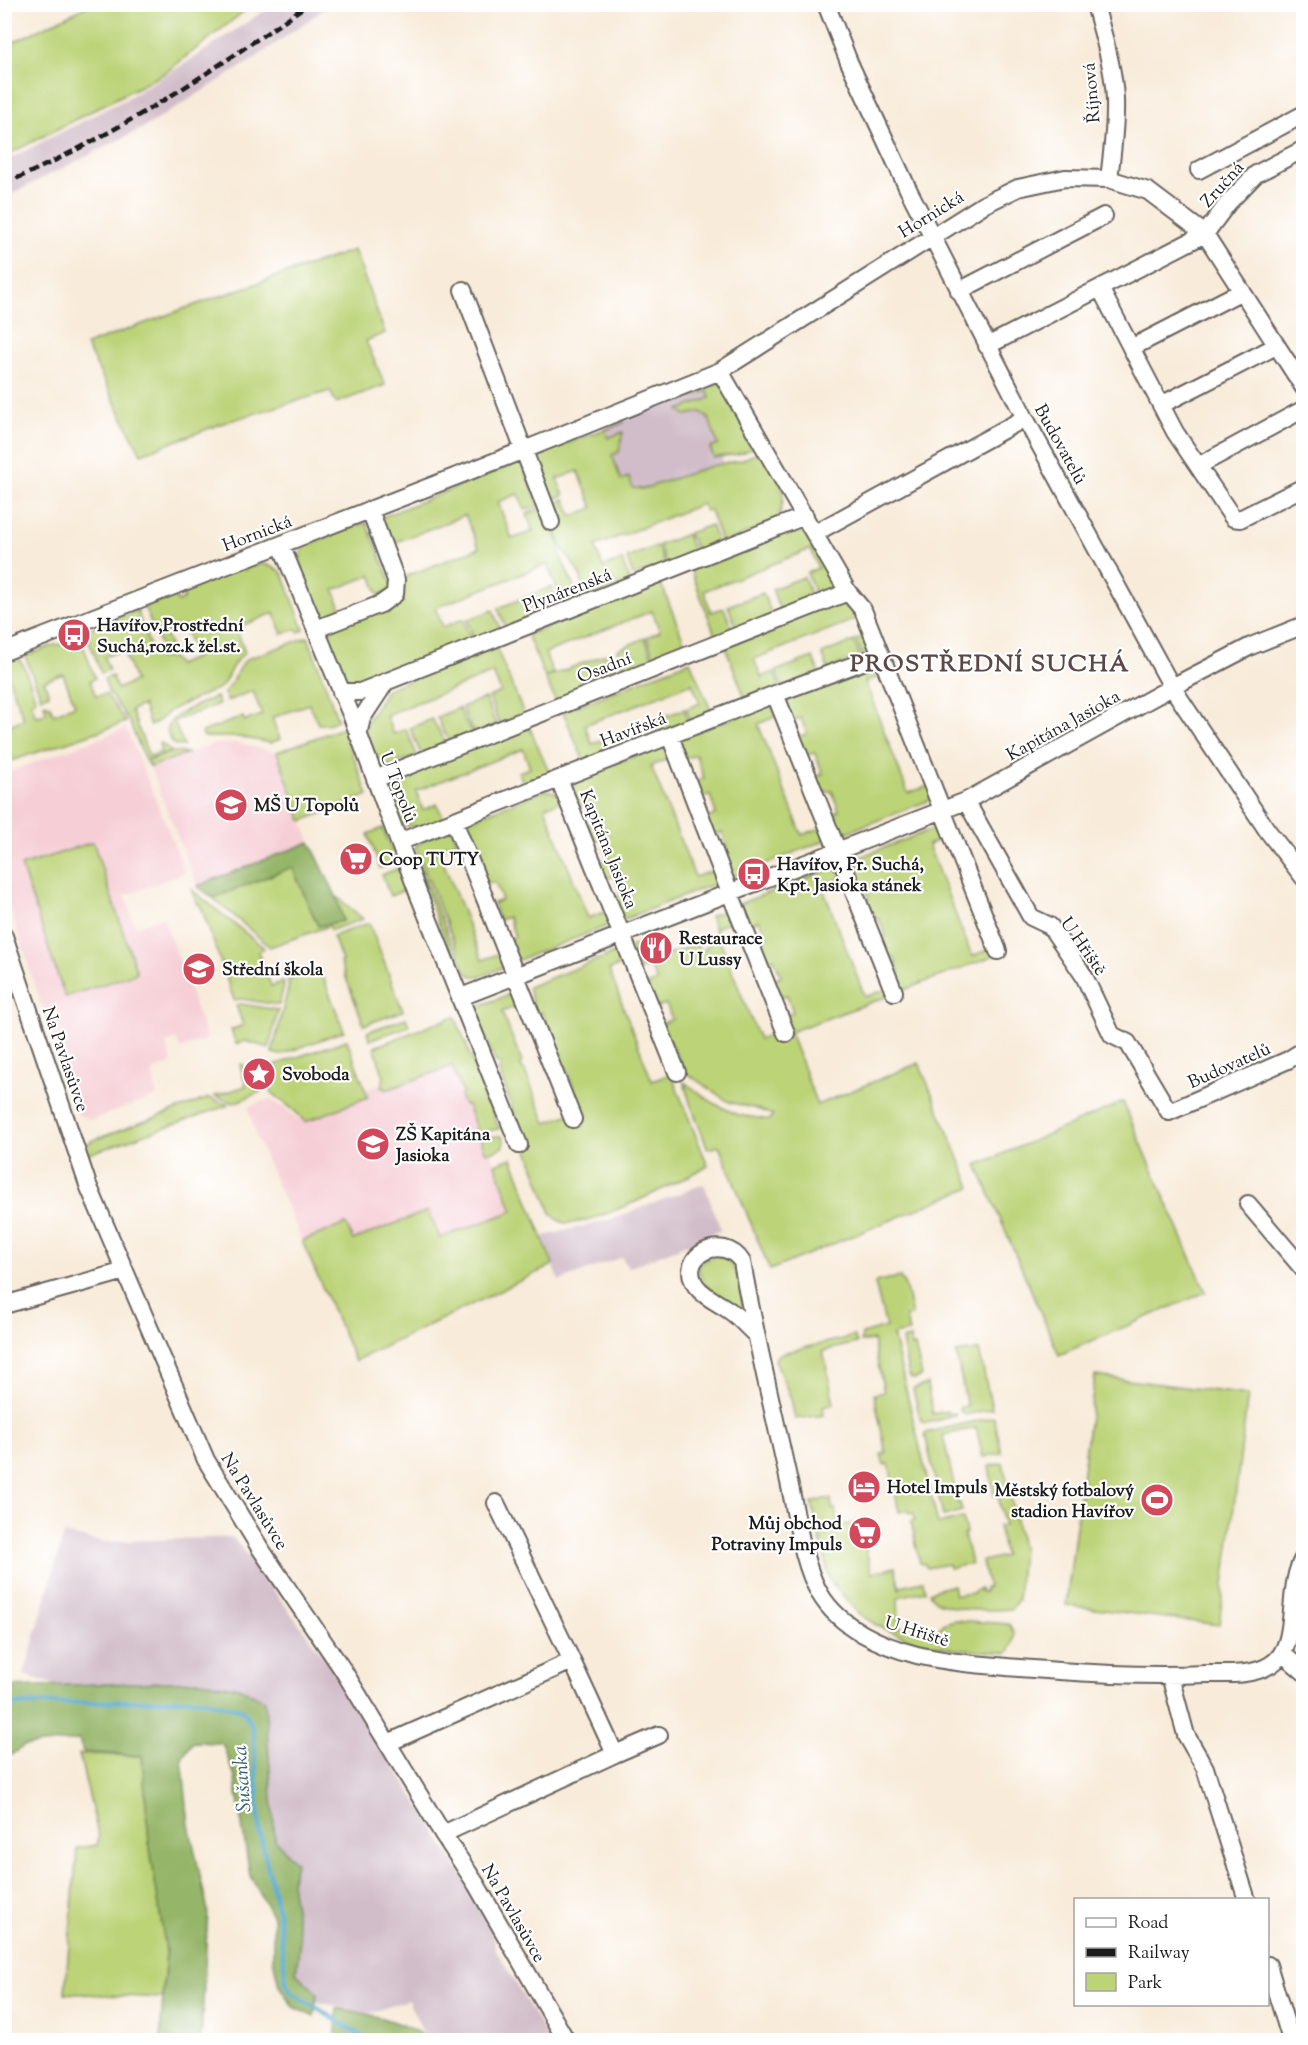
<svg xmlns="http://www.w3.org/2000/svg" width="1308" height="2045" font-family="'Sorts Mill Goudy',serif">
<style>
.built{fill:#f6cfd6}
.industrial{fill:#d1bdc9}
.green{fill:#bcd377;stroke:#6c784a;stroke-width:1.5}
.forest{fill:#95b568;stroke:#586842;stroke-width:1.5}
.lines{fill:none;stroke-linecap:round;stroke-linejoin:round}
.stream{stroke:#51a9ce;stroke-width:4.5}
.minor-casing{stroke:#69645e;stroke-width:20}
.minor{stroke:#fff;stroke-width:16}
.rail{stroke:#1c1c1c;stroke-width:4.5;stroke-dasharray:9 4.5;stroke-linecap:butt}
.labels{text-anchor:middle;stroke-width:4.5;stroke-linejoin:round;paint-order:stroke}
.street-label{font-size:18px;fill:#1c1c1c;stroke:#fff}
.poi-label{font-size:18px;font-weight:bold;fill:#1c1c1c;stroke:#fff;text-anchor:start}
.water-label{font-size:20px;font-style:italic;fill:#366275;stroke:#fff}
.district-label{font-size:24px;font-weight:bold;letter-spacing:1.5px;fill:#5c4846;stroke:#fff}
</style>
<rect width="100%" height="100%" fill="#fff"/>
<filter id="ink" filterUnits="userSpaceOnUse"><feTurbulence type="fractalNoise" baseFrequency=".0167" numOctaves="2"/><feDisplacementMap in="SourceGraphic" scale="12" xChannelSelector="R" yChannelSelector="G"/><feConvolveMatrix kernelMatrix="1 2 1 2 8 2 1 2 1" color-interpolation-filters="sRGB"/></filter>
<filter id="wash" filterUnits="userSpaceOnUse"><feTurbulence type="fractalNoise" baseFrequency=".008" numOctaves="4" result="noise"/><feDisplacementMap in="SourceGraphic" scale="24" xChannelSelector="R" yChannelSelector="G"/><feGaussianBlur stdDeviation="1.35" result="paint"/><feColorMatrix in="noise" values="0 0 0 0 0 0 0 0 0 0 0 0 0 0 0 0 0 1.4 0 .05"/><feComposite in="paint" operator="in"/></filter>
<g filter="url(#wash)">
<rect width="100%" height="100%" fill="#f8ebd9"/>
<path class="built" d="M126 728 185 871 184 873 127 895 125 893V896L136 927 163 917 207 1039 180 1049 176 1039 166 1043 172 1063 152 1071 157 1096 91 1120 78 1115 5 894 4 774Z
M236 743 277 752 310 842 197 886 150 767 214 744Z
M452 1055 513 1210 440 1239 428 1211 352 1240 346 1224 302 1241 256 1136 248 1107 269 1099 285 1108 298 1120 300 1117Z"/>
<path class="industrial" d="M273 5H330L254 59 143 128 5 197V161L126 99 189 61Z
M711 386 715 400 709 419 724 464 711 466 643 489 633 488 621 480 602 430Z
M704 1184 721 1230 628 1268 622 1257 559 1281 544 1236 609 1220Z
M64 1534 103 1542 233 1537 343 1682 491 1922 496 1950 549 2040H430L425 2037 408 2000 370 2013 313 2001 296 1973 300 1940 291 1883 295 1863 275 1840 265 1701 158 1682 60 1686 24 1675Z"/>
<path class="green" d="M90 5H252L165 73 5 156V46Z
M354 250 385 333 366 341 385 385 336 403 330 391 226 422 141 454 86 345 186 308Z
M721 382 757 445C746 455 727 455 714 458L710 448 718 445 709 419 701 412 686 415 679 410 710 398 708 391 678 402 677 399Z
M624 422H625L605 430 608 438 623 432 619 452 612 455 621 480 629 477 633 488 643 489 711 466 742 460 761 451C778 479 792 487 777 520L722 544 710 510 705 511 702 504 595 546 603 567 622 560 630 582 585 599C582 592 583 588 582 581 580 570 570 561 564 551 556 537 553 521 553 505L565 499 572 516 593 508 578 471 557 479 564 495 551 500 536 459 542 453Z
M517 463 522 464 539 506 525 510 518 494 498 502 512 539 533 531 527 514 539 509C548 521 563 541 560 555L580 601 565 608 547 564 435 608 443 627 463 619 472 642 366 684H348L343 682 326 634 327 632 402 583 409 575 479 548 465 515 391 544 380 518Z
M366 522 393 587 379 596 371 575 334 590 342 611 320 619 300 570 302 569C299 560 299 554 305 546Z
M711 525 719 546 698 554 689 533Z
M797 528 802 529 839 589 817 600 807 573 818 568 811 549 704 591 711 612 724 608 734 633 717 640 690 568Z
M687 534 694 554 667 566 659 545Z
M657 546 665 565 633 576 627 558Z
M265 564 279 570 283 574 304 630 298 632 297 629 282 634 274 613 236 628 245 653C228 666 232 673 221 687L171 710 160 720 150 726 143 705 131 710 149 756 161 752 159 744 161 743 172 752 188 753 150 767 146 762 172 752 145 760 129 721 109 693 104 679 112 676 117 689 135 681 123 650 104 657 109 670 101 673 85 630 137 610 152 653 159 658 171 657 178 665 196 657 184 626 165 633 170 646 162 649 145 609 147 605 174 595 178 602 184 599 181 592 242 568 244 570 252 566Z
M804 577 813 601 781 613 772 589Z
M655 584 661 585 664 590 686 647 684 651 656 663 647 637 660 631 652 611 545 653 553 673 545 677 527 635Z
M551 587 560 609 539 617 530 595Z
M763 593 773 617 738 631 728 606Z
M527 597 535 619 506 629 498 608Z
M847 599C858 605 876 638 875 650L862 655 856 640 868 635 861 617 754 659 761 677 774 672 780 688 746 701 725 646 835 602Z
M493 610 501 631 475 641 467 620Z
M308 637 338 720 328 724H318L309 704 272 718 280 739 271 743 239 737H204L202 732 243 717 245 721 262 715 253 691 227 701 224 693C234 682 236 668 247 659Z
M645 638 654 664 627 674 617 650Z
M81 640 95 678 90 681 96 696 106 694 126 722 5 763V727L24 719 5 669V661L17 657 24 666 36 700 31 702 36 717 46 713 44 704 46 703 47 706 50 705 53 714 56 713 75 705 63 674 44 681 49 694 41 697 25 656 57 644 58 645 67 642 73 646 80 644 79 641Z
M854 641 860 657 828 669 822 654Z
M490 646 496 647 524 714 499 724 489 697 501 692 493 673 386 715 393 734 406 729 417 755 380 770 366 737V723L387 689 486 648 488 652 491 650Z
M606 654 617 678 555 700 545 678Z
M813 657 819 673 782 687 776 671Z
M690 661 712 713 692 724 686 709 700 703 692 683 585 725 592 744 604 740 610 756 585 764 563 712Z
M876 664 884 675 865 682 908 793 929 786 935 798 835 837 827 816 839 811 832 791 819 794 813 778 823 774 815 753 801 756 795 737 807 734 801 718 789 722 785 698Z
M216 697 219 704 174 721 184 746 175 745C149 719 197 706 216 697Z
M485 698 496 725 475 733 467 721 462 707Z
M770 704 777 716 758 724 802 835 821 828 826 840 729 878 719 850 727 847 722 832 713 835 706 819 716 814 710 795 699 799 692 782 704 778 696 755 683 759 675 740Z
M459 708 465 722 473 733 451 742 443 731 437 717Z
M684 709 689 724 659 736 653 721Z
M432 719 447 744 421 754 410 728Z
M528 724 552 778 525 789 519 772 530 768 523 749 416 791 423 810 437 804 444 820 419 827 400 825 386 788 388 780Z
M342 728 368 795 302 821 277 752Z
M665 744 670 758 651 766 695 877 714 870 719 882 620 921 612 899 621 895 615 876 605 879 598 862 609 858 602 839 590 842 586 826 594 822 588 803 575 808 572 794 575 780Z
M546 790 557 793 564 800 545 807 588 918 608 911 612 924 516 961 507 940 515 937 508 917 499 920 493 903 502 900 495 882 485 885 475 860 482 857 478 845 468 848 459 824Z
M943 825 947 837 928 845 972 956 991 949 996 955 896 993 890 975 899 972 894 956 884 960 877 940 886 936 879 919 870 922 861 901 869 898 865 885 855 888 844 863Z
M383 828 396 862 380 868 368 834Z
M452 828 457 841 438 849 482 960 501 953 506 966C494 970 476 983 466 972L415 846 429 837Z
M93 842 137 973 65 997 21 866Z
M418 861 464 976 463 977 456 968 415 863Z
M837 866 840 879 822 886 865 997 884 990 888 996 790 1032 817 1105 919 1063 971 1187 770 1270 719 1146 708 1149 690 1103 684 1082 715 1104 738 1115 770 1120 773 1115 757 1109 729 1102 685 1072 661 1024 672 1019 666 1004 654 1008 646 986 657 981 650 967 639 970 630 947 641 943 646 955 661 949 664 956 697 944 700 951 706 949 707 945 718 939 710 916 730 908 734 920 715 928 759 1039 778 1032 782 1016 793 1012 787 995 775 998 769 981 781 976 774 958 762 963 754 943 767 937 759 920 746 925 739 904Z
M292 867 318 926 343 921 336 896 363 919 331 930 329 926 270 947 213 898Z
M399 868 405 888 403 891 390 896 382 875Z
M191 889 264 948 258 952 271 986 283 982 284 985 279 1005 241 999 234 1000 200 904H197Z
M369 923 403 1011 364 1025 340 962 342 961 333 936Z
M622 950 628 962 609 970 652 1081 671 1074 708 1166C683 1179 586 1231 562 1222 558 1221 554 1216 551 1213L498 1069 501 1068 498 1062H495L474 1008 516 992 521 1004 502 1012 522 1062 520 1064 522 1069H524L546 1123 575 1112 571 1102 578 1099 571 1080 563 1083 562 1080 570 1077 566 1067 558 1070 544 1035 550 1032 542 1012 535 1014 528 987Z
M320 969 344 1031 280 1055 272 1053 289 985 287 981Z
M241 1004 278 1010 269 1048 245 1041 236 1044 231 1030 243 1025 236 1005Z
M455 1016 499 1129 482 1132 483 1137 502 1136 504 1142 502 1148 488 1153 485 1151 467 1105H464L460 1096 463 1094 452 1066 386 1090 384 1086 381 1087 384 1077 374 1047Z
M406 1018 409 1026 370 1040 367 1032Z
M347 1040 368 1097 305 1122C288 1099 268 1100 260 1070Z
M243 1064 247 1075 254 1072 260 1088V1092L234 1103 215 1096 246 1086 240 1065Z
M209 1098 229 1105 86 1155V1145L91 1141Z
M1123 1102 1206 1292 1059 1355 977 1165Z
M512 1158 553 1265 355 1361 302 1241 346 1224 353 1240 428 1211 440 1238 513 1211 495 1164Z
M715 1255 726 1257 736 1272 744 1309 743 1312C725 1300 701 1290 698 1267L704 1261Z
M900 1277 905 1285 912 1316 906 1317 909 1332 893 1335 938 1524 963 1518 966 1533 964 1534 971 1564 949 1568 948 1564 927 1568 926 1565 920 1563 911 1521 915 1520 914 1513 910 1514 909 1510 899 1512 889 1464 884 1465 881 1454 886 1453 874 1394 884 1392 873 1340 861 1342 862 1334 886 1327 875 1283 878 1281Z
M854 1336 857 1343 823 1351 834 1404 823 1407 824 1415 795 1419 791 1399 775 1360 777 1356 782 1353Z
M910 1338 912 1347 915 1346 922 1376 914 1379 910 1377 908 1372 902 1340Z
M979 1350 992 1409 965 1415 961 1412 959 1408 967 1406 956 1353Z
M1095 1376 1248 1395 1219 1625 1066 1605Z
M927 1384 933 1414 947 1411V1414L956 1413 954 1416 926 1423 921 1421 913 1389Z
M994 1417 1002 1453 983 1457 976 1428 943 1435 958 1503H960L962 1511 943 1516 925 1433Z
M1003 1463 1022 1547 1018 1600 1011 1609C992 1610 937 1614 929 1592L953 1585 955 1595 974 1593V1591L980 1589 981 1593 985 1592V1588L988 1587 982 1561 1005 1556 998 1526 1004 1525 998 1495 994 1496 989 1466Z
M824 1499H831L832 1509H835L839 1525 853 1524 859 1521 861 1528 857 1529 859 1536H863L871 1573 895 1567 900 1590V1586L923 1581 925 1591 898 1597 899 1628 935 1632 945 1623 954 1620 1009 1624 1014 1633 1013 1643 1008 1653 954 1649 914 1641 878 1626 859 1614 830 1581 812 1503Z
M79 1754 142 1756 149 1842 166 1952 162 1998 65 1993 77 1848 97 1845 99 1838Z"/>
<path class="forest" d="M310 842 336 896 343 921 318 926 292 867 213 898 197 886Z
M201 1681 240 1688 265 1701 275 1840 296 1863 291 1883 300 1940 296 1973 317 1993 314 2017 293 2007 279 1986 273 1959V1917L250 1876 234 1774 222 1743 193 1742 182 1758 189 1825 208 1911 201 2040H160L166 1952 149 1842 142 1756 83 1752 79 1740 24 1746 5 1759V1687Z
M337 2008C368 2013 403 2021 430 2040H345L336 2034Z"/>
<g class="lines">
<path class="stream" d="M4 1705 198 1699 243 1710 253 1729 260 1834 278 1911 286 1983 291 1992 368 2040"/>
</g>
</g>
<g filter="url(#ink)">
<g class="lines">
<defs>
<path id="minor" d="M826 4 849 62 908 189 1025 418 1172 687 1267 830 1304 878
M1095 4C1103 36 1114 68 1115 100 1116 127 1112 153 1109 179
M1199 170 1304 114
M1100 288 1175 432 1233 518 1240 519 1304 487
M463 290 551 522
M959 291 1104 216
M987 346 1205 234 1228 203 1256 174 1304 149
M1131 348 1242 291
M720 371 848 592 863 610 998 951
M1161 405 1276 346
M1198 466 1304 409
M815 533 1025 418
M281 545 352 717 418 893 519 1145
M316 629 381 604 395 594 396 580 370 510
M4 652 524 450 720 371 983 205 1018 188 1065 178 1109 179 1148 191 1205 234 1304 388
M341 692H360L805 516
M775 694 894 992
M358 735 362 718 385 683
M670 736 730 893 786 1033
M375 779 848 592
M559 779 677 1072
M966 801 1031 917 1050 926 1084 976 1112 1035 1128 1043 1169 1112 1288 1060 1304 1050
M454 821 573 1119
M399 842 775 694 881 655
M4 936 88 1185 206 1460 260 1548 343 1670 443 1834 476 1884 566 2040
M461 997 966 801 1172 687 1251 646 1304 625
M1248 1204 1304 1270
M4 1305 125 1271
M754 1333C746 1326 739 1317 730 1311 719 1303 704 1297 696 1286 676 1256 723 1232 742 1262 755 1336 773 1409 789 1482 797 1517 802 1563 820 1594 840 1628 882 1646 917 1655 951 1663 985 1665 1019 1668 1082 1673 1143 1677 1206 1674 1226 1674 1252 1676 1270 1665 1302 1647 1284 1588 1304 1557
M496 1503 572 1661
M1283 1654 1304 1672
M1170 1676 1186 1735 1205 1768 1247 1900
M388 1743 572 1661 615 1754 443 1834
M615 1754 659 1735
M1268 1965 1291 2040"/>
</defs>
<use href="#minor" class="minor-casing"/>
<use href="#minor" class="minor"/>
<path class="rail" d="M4 184C113 137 212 72 308 4"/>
</g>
</g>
<defs>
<symbol id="bus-disc" viewBox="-11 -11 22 22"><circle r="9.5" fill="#d1495b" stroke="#fff"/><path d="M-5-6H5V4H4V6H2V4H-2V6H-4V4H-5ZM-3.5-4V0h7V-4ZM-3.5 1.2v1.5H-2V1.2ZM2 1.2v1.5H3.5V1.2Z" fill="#fff"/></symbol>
<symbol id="school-disc" viewBox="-11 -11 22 22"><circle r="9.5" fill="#d1495b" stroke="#fff"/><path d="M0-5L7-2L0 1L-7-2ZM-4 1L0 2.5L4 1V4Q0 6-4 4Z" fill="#fff"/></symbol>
<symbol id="supermarket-disc" viewBox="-11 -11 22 22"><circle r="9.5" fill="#d1495b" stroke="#fff"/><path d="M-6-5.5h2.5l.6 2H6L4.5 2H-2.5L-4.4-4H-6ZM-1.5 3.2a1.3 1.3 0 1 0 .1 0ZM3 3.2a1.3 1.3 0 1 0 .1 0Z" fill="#fff"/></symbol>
<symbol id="restaurant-disc" viewBox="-11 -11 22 22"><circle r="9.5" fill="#d1495b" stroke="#fff"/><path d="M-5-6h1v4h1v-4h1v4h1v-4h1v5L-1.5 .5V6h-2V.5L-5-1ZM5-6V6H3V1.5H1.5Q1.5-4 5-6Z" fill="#fff"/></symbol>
<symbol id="sight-disc" viewBox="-11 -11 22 22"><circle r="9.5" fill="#d1495b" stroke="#fff"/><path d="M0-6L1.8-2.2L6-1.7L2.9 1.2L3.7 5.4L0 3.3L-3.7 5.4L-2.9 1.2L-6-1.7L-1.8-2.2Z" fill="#fff"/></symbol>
<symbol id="hotel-disc" viewBox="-11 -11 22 22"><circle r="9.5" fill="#d1495b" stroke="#fff"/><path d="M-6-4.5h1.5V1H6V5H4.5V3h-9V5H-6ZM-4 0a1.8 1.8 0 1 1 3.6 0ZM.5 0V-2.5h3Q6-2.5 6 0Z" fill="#fff"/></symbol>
<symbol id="stadium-disc" viewBox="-11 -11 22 22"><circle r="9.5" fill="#d1495b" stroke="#fff"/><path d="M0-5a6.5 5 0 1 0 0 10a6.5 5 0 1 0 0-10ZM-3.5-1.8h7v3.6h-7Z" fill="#fff"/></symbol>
</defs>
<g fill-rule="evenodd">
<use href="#bus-disc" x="55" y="616" width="38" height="38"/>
<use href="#school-disc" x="212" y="786" width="38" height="38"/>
<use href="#supermarket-disc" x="337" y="840" width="38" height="38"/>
<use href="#bus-disc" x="735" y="855" width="38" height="38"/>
<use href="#restaurant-disc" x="637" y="929" width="38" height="38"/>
<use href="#school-disc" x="180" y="950" width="38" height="38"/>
<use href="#sight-disc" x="240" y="1055" width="38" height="38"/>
<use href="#school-disc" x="354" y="1125" width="38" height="38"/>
<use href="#hotel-disc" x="845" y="1468" width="38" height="38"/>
<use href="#stadium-disc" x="1138" y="1481" width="38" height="38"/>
<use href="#supermarket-disc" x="846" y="1514" width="38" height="38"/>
</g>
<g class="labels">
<g class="street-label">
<text transform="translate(1091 93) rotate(-95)" y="6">Říjnová</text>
<text transform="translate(1222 184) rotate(-48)" y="6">Zručná</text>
<text transform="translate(931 214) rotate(-32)" y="6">Hornická</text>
<text transform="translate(1061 444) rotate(61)" y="6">Budovatelů</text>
<text transform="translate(257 533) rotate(-21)" y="6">Hornická</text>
<text transform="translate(567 590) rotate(-21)" y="6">Plynárenská</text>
<text transform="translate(604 667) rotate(-21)" y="6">Osadní</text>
<text transform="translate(1063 725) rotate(-29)" y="6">Kapitána Jasioka</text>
<text transform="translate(633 729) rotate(-21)" y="6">Havířská</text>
<text transform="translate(399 787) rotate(69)" y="6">U Topolů</text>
<text transform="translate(609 849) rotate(68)" y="6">Kapitána Jasioka</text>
<text transform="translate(1084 946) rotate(55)" y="6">U Hřiště</text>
<text transform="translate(66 1059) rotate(71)" y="6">Na Pavlasůvce</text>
<text transform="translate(1229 1065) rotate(-24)" y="6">Budovatelů</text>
<text transform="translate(255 1501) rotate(58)" y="6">Na Pavlasůvce</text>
<text transform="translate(917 1631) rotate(17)" y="6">U Hřiště</text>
<text transform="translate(514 1913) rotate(60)" y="6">Na Pavlasůvce</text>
</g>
<g class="poi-label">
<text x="97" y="631">Havířov,Prostřední<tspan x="97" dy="21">Suchá,rozc.k žel.st.</tspan></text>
<text x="254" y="811">MŠ U Topolů</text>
<text x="379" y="865">Coop TUTY</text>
<text x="777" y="870">Havířov, Pr. Suchá,<tspan x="777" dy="21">Kpt. Jasioka stánek</tspan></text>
<text x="679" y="944">Restaurace<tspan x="679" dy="21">U Lussy</tspan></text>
<text x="222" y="975">Střední škola</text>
<text x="282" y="1080">Svoboda</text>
<text x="396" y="1140">ZŠ Kapitána<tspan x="396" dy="21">Jasioka</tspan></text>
<text x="887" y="1493">Hotel Impuls</text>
<text x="1134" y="1496" text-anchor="end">Městský fotbalový<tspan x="1134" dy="21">stadion Havířov</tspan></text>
<text x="842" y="1529" text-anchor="end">Můj obchod<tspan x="842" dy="21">Potraviny Impuls</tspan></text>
</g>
<g class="water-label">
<text transform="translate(241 1779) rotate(-94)" y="7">Sušanka</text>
</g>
<g class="district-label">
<text x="990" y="671">PROSTŘEDNÍ SUCHÁ</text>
</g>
</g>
<rect width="1308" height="2045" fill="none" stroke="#fff" stroke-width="24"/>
<rect x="1074" y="1898" width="195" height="108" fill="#ffffff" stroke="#a4a4a4" stroke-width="1.5"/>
<rect x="1086" y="1918" width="30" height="9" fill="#ffffff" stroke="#a4a4a4" stroke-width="1.5"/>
<text x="1128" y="1928" font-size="18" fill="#1c1c1c">Road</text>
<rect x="1086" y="1948" width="30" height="9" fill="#1c1c1c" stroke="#a4a4a4" stroke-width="1.5"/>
<text x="1128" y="1958" font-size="18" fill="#1c1c1c">Railway</text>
<rect x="1086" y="1973" width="30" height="18" fill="#bcd377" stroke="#a4a4a4" stroke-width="1.5"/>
<text x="1128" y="1988" font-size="18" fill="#1c1c1c">Park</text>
</svg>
